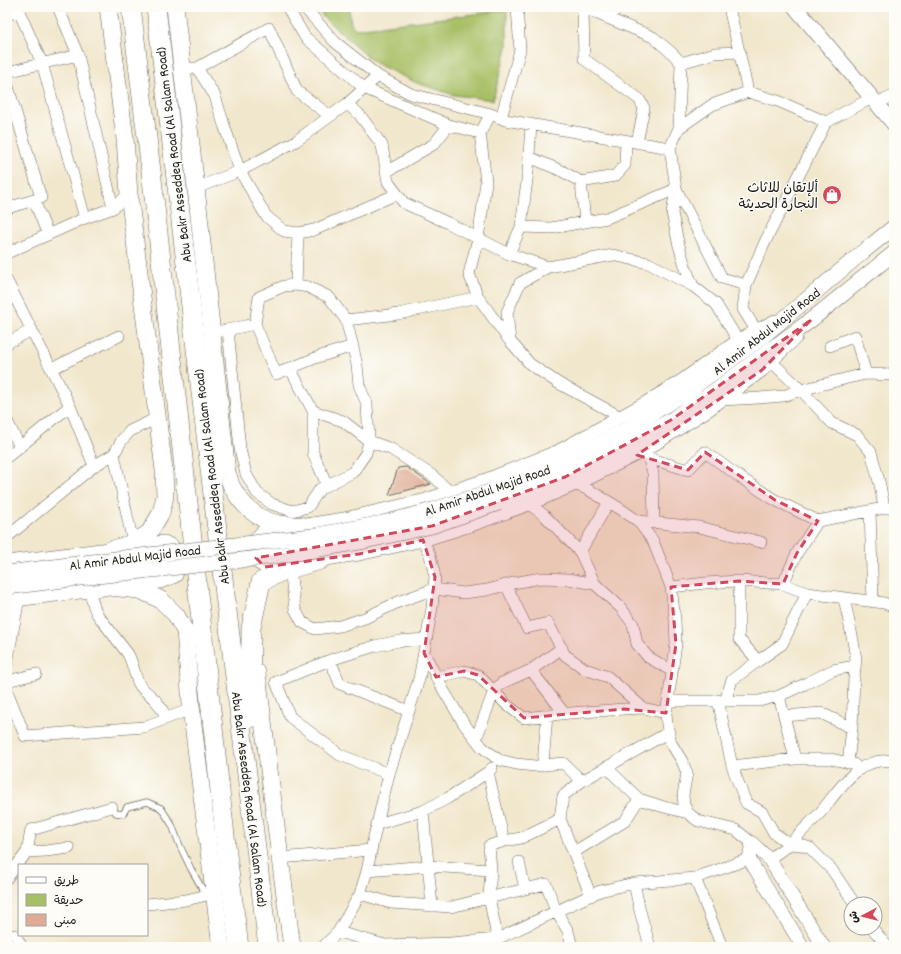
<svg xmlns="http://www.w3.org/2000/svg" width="901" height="954" font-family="Dekko,'Playpen Sans Arabic',sans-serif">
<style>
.green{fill:#a7bf65;stroke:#626e40}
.building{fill:#dfab95}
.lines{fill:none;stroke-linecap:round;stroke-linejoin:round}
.service-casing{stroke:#67635a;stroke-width:7}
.minor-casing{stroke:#67635a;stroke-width:12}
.tertiary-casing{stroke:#67635a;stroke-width:14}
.secondary-casing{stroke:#67635a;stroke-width:16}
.primary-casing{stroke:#67635a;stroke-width:18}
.motorway-casing{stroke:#67635a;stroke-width:20}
.service{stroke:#fff;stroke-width:5.5}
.minor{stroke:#fff;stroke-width:11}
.tertiary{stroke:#fff;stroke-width:13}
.secondary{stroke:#fff;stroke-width:15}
.primary{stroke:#fff;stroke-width:17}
.motorway{stroke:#fff;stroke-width:19}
.secondary-bridge-casing{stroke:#67635a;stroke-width:16;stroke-linecap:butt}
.secondary-bridge{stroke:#fff;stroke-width:15}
.marked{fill:#d1495b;fill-opacity:0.2;stroke:#d1495b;stroke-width:3;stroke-dasharray:8 5;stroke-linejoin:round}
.labels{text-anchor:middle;stroke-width:3;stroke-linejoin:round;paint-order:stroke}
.street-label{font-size:14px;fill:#1c1c1c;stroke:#fdfcf7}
.poi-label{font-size:14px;fill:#1c1c1c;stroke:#fdfcf7;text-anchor:end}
</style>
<rect width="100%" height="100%" fill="#fdfcf7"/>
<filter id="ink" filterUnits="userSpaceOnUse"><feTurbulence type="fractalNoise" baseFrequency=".025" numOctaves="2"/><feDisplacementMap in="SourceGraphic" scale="8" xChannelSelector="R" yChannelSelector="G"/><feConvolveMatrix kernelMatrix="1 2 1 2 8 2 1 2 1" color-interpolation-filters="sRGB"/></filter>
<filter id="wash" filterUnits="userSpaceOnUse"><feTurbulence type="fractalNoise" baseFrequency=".012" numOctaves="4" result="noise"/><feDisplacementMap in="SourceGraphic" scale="16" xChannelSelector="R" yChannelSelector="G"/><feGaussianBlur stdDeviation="0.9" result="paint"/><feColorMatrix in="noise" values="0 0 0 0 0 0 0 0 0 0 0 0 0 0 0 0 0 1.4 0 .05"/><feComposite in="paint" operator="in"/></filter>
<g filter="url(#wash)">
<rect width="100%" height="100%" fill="#f1e7cc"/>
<path class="green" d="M316 7H349L351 24 356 29 507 10V47L493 100 454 95 417 83 375 63 324 18Z"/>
<g id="blocks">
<path class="building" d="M406 467 431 484 389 495 398 468Z"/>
</g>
</g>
<g filter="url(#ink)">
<use href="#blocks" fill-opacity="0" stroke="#67635a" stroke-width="1"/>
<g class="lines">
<defs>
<path id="service" d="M112 807 116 813 123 814 127 807 147 802 161 808 172 825 180 846 191 869 206 895"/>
<path id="minor" d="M17 7 42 63 85 218
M58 7 78 55 113 208
M287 7 305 37 364 88 449 125 480 133 491 114
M304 7 335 42 378 76 411 94 491 114 505 120 670 148
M581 7 653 37 673 54 681 63 679 128
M729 7C735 35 742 63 748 92
M583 8 584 59 639 99 644 108 637 143
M7 15 18 11
M605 17 621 7
M681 63 715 53 740 52
M190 68H197L269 28 297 91 330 116
M197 68 215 96 224 125 240 171 266 216 284 231 298 233 314 230 397 194
M7 72 78 55
M7 83 41 198 7 208
M876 103 894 96
M347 104 359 114 382 145 388 182 404 203 448 223 509 254 548 267
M501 118 520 50 517 7
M480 133 486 182 482 212 478 238 469 274 478 297 509 340
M529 157 562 171 581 182 615 176 625 165 626 141
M386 172 434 144 449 125
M581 182 585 222
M196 188 240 171 296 141 347 104 378 76
M676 189 672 213 678 242 685 266 693 286
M34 200 48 235
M521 227 551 228 607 218 676 189
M7 253 85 218 113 208 129 194
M509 254 521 227 528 172 531 124
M7 281 70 406 94 466
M296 285 298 233
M746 285 722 278 676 189 670 148 679 128 712 105 748 92 778 101 826 122
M346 320 398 314 478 297
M255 324 276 374 318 357 353 346
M212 333 255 324 259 297 284 286 296 285 308 287 329 297 346 320 351 339 357 365 359 385 367 404 369 441 366 453 353 472 320 489 308 507 292 511 272 504 257 493 246 474 240 449 228 330
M761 338 743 309 746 285 765 242 826 122 872 98
M7 343 32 330
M830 346 855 336 866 374
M771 361 801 390 832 423 857 435 871 452 880 485 884 508
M290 368 313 411V453L327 485
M51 369 119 336
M721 400 759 398 783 396 801 390 848 378 866 374 894 375
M313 411 343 421 369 441 391 449 433 476 450 492
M621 417 558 383 530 364 510 341 507 312 520 283 548 267 613 255 648 263 693 286 716 304 742 347
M7 421 20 447
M114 454 133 543
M647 454 653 473 654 523
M7 457 70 406
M648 458 688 470 705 452 741 478 775 500 818 521 884 508H894
M574 484 589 490 619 508 638 521 653 541 671 587 675 620 676 644 668 701 666 713 667 725 671 743 682 761 687 773 683 795 684 805 688 813 698 821 736 830 752 843
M529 504 544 515 580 552 595 584 621 608 633 624 637 644 648 657 672 671
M870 511 873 602
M638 521 699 527 761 542
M7 537 94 466 114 454 122 440 130 431 157 418
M580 552 609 502
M291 577 295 609 302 622 315 629 340 626 365 618 398 602 434 589 464 593 487 590 513 583 541 578 568 579 595 584
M783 584 797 553 818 521
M506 585 527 628 548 623 565 655 585 669 608 677 643 708
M671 587 705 583 739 581 783 584 807 593 884 603 894 607
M89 590 94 607 97 614 128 654C133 663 134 674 139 684 143 691 150 694 155 700 160 705 163 712 167 718
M844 598 853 641 856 659 854 677 852 728 848 763
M424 653 444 691 464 724 482 747 499 760 516 764 535 766 563 763 582 781
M330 660 340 684 409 711
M758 661 782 644 807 593
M7 663 19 598
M531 670 564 713
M436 677 464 671 478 675 507 705 524 718 570 713 624 709 643 708 666 713
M7 681 36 674
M7 691 25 736 144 727 191 709
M779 696 795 759
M718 700 732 766 746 803 762 812 774 833 790 844C800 833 810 823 820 813 840 789 857 756 894 761
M668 701H759L779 696 805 684 833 670 855 666
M725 701 732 680 758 661 739 639V581
M784 716 821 713 852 728
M476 739 494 691 502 683 531 670 562 648
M543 765 547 715
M732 766 795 759H831L854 764
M606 767 639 799 664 807 688 813
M488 772 504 841 489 846 491 870 489 897 499 947
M389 774 340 755 290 717 276 682 330 660 375 646 399 641 426 639
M423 811 432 906
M377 824 423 811 448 798 488 772 492 768
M504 841 521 838 560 819
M27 852 46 851 69 848
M574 852 625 821 639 799
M280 858 371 850
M769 859 790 844 801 845 810 848 832 870 855 904
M519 862 525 889
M367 871 428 866 491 870
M7 878 27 852 31 830 112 807
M695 878 722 947
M634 883 640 911 650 947
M360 894 391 903 451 907 546 884 556 911 568 931 572 947
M591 896 560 819 563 796 582 781 669 732
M147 904 186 900 215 893
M872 928 888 947
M338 932 385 945 451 943 497 939 600 891 634 883 695 878 749 859
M15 935 22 947
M323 947 338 932 360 894 367 871 373 841 389 774 419 679 432 608 435 577 430 555 423 540"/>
<path id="tertiary" d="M312 561 359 554 423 540 474 524 529 504 587 479 645 450 709 409 762 370 796 337
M287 564 265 567 257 562 253 552 255 540 262 532 344 519 426 500 486 480 559 451 644 404 683 380 739 340 775 321
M803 947 749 859 752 843 769 859 824 947"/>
<path id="secondary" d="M795 7 894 124
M492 491 538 474 585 452 629 428 688 391 761 338 864 251 894 227
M499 503 565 477 624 447 671 420 710 394 811 320 894 253
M7 563 164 543 172 547 179 560 175 575 160 581 7 600"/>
<path id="primary" d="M108 7 125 139 129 194 164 470 165 496 161 513 149 533 133 543 110 550
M175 7 196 188 227 473C229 477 230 483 232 487 242 506 259 521 280 524 288 525 297 525 305 526
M109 587 140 590 161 600 176 615 185 631 187 642
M185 631 192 716 221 947
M257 673 280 858 292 947"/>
<path id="motorway" d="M131 7 152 179 228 863 239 947
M156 7 217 529 268 947
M250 718 251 628 261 582 282 571 320 560"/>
</defs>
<use href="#service" class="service-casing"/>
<use href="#minor" class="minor-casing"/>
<use href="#tertiary" class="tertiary-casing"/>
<use href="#secondary" class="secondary-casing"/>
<use href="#primary" class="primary-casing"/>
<use href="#motorway" class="motorway-casing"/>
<use href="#service" class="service"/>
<use href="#minor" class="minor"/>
<use href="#tertiary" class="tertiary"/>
<use href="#secondary" class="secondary"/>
<use href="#primary" class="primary"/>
<use href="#motorway" class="motorway"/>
<defs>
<path id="secondary-bridge" d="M7 573 123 558 312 536 383 523 433 510 492 491
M7 587 88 577 251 559 297 553 365 541 432 526 499 503"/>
</defs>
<use href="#secondary-bridge" class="secondary-bridge-casing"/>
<use href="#secondary-bridge" class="secondary-bridge"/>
</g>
</g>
<path class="marked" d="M811 320 762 370 637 455 688 470 705 452 775 500 818 521 797 553 783 584 739 581 671 587 676 644 666 713 624 709 524 718 478 675 464 671 436 677 424 653 435 577 423 540 359 554 265 567 256 558 432 526 565 477 671 420Z"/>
<defs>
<symbol id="shop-disc" viewBox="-11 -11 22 22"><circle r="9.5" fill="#d1495b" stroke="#fdfcf7"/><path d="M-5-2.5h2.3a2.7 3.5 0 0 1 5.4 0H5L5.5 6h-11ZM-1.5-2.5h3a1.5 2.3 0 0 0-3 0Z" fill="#fff"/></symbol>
</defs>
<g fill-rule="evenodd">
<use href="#shop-disc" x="821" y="184" width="22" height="22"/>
</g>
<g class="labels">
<g class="street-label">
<text transform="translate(173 155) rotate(-97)" y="5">Abu Bakr Asseddeq Road (Al Salam Road)</text>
<text transform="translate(766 331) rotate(-38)" y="5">Al Amir Abdul Majid Road</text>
<text transform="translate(211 477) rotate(-97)" y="5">Abu Bakr Asseddeq Road (Al Salam Road)</text>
<text transform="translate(487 490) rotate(-19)" y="5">Al Amir Abdul Majid Road</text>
<text transform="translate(135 557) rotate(-7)" y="5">Al Amir Abdul Majid Road</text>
<text transform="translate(250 799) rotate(83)" y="5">Abu Bakr Asseddeq Road (Al Salam Road)</text>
</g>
<g class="poi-label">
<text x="818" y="192">ألإتقان للاثاث<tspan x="818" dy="16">النجارة الحديثة</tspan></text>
</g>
</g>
<rect width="901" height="954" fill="none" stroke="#fdfcf7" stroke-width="24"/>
<rect x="18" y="864" width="130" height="72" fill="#fdfcf7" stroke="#a3a29f"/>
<rect x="26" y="877" width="20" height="6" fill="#ffffff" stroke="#a3a29f"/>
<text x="54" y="884" font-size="12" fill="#1c1c1c">طريق</text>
<rect x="26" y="894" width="20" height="12" fill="#a7bf65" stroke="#a3a29f"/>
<text x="54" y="904" font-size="12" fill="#1c1c1c">حديقة</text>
<rect x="26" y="914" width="20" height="12" fill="#dfab95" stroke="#a3a29f"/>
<text x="54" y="924" font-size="12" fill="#1c1c1c">مبنى</text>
<g transform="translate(863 916) rotate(263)"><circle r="19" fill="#fdfcf7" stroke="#a3a29f"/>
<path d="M0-3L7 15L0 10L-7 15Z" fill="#d1495b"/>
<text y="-6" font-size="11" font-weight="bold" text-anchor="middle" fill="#1c1c1c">ش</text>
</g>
</svg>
